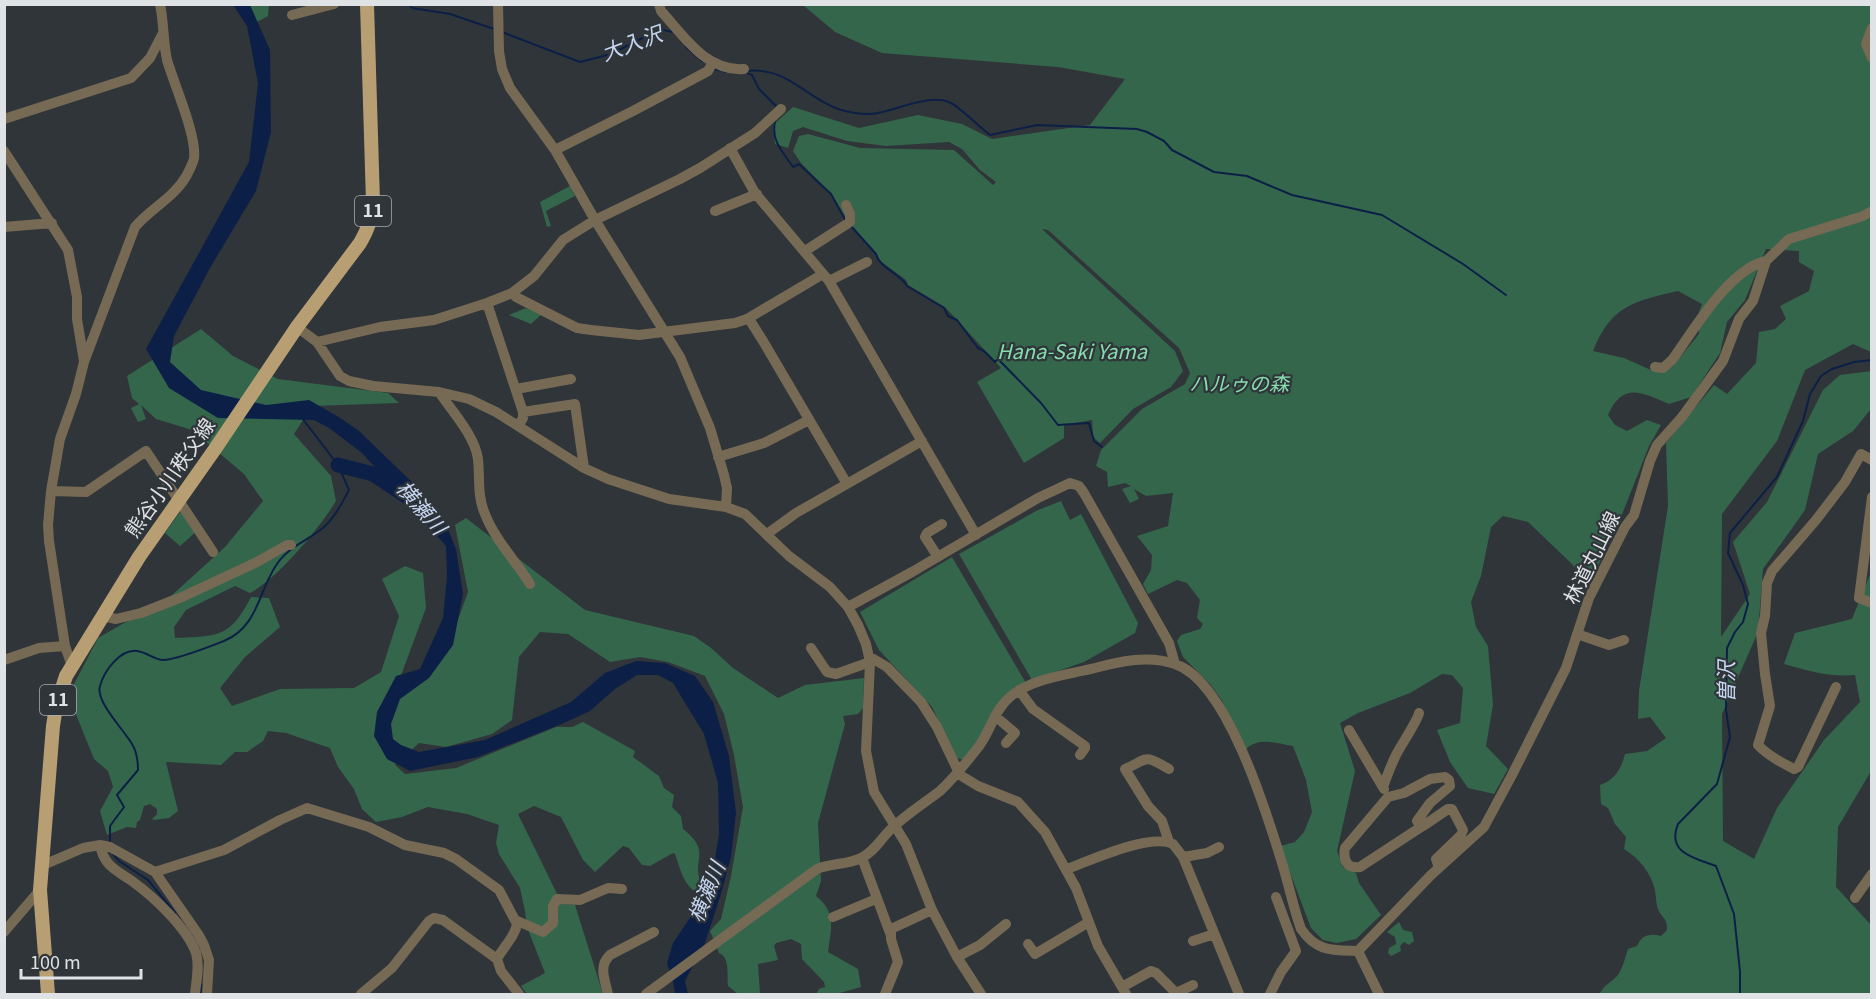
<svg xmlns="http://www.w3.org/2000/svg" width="1876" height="999" font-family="Georgia,'Noto Sans JP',serif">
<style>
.green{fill:#34664c;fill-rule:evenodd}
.water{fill:#0c2047}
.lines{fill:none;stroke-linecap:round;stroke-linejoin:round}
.stream{stroke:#0c2047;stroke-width:2}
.river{stroke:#0c2047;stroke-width:15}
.minor{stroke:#766a55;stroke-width:10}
.major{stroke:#b89f73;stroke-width:14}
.labels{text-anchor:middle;stroke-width:4.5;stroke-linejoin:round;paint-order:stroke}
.shield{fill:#303539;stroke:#abafb2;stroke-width:1.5}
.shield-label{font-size:18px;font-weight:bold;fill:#e0e3e6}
.park-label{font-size:20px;font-style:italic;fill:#86ddae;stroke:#303539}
.street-label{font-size:20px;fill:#e0e3e6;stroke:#303539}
.water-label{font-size:21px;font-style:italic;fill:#c7d7f3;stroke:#303539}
</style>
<rect width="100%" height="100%" fill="#303539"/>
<path class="green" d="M245 5H269L268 16 257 22Z
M803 5H1871V352L1853 344 1805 370 1777 441 1722 514 1721 637 1750 594 1733 542 1767 502 1823 390 1840 375 1871 371V409L1853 431 1818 454 1805 510 1763 569 1758 632 1722 714 1723 841 1754 859 1777 808 1824 740 1860 702 1855 675C1829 677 1808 671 1784 664L1795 633 1852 619 1871 572V771L1838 827 1836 887 1871 925V994H1602L1600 993C1606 983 1611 983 1617 976 1623 969 1625 957 1628 949L1637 946C1642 935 1649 933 1661 936L1667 930C1667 917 1663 920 1658 909 1656 904 1656 896 1655 890 1651 873 1639 858 1624 849L1626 837 1615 824 1608 808 1601 804 1600 785C1615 780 1621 769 1625 754L1647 751 1666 738 1650 717 1638 719 1639 691 1668 506 1666 443 1714 385 1727 394 1756 363 1759 332 1775 329 1786 319 1780 306 1809 291 1814 271 1799 262V251L1766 249 1745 300 1727 322 1720 353 1691 397 1669 404C1642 393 1623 381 1608 415L1615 425 1627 431 1647 420 1661 425 1649 446 1621 517 1588 587 1572 564 1528 522 1503 516 1491 527 1481 576 1471 602 1476 627 1488 646 1493 705 1486 746 1508 769 1494 794 1468 788 1450 762 1437 730 1460 723 1463 688 1452 675 1442 674 1410 693 1358 713 1340 723 1355 771 1337 851 1343 867 1356 873 1359 883 1381 915 1356 939 1337 943 1323 940 1311 928 1280 846 1295 842 1304 832 1312 812 1306 780 1293 746C1276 743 1259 737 1246 749L1221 699 1210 684 1183 657 1177 641 1181 635 1200 629 1203 624 1197 618 1200 600 1187 583 1177 580 1148 594 1143 584 1151 570 1152 555 1137 536 1168 526 1173 493 1146 496 1134 489 1139 499 1130 503 1122 489 1131 486 1125 483 1108 487 1107 472 1096 466 1101 450 1142 409 1185 384 1190 373 1179 348 1048 230 1042 229 1175 351 1183 371 1171 387 1133 409 1100 443 1093 437 1092 420 1064 425V438L1024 463 977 382 1001 368 945 307 908 285 906 280 879 260 877 254 847 220 831 194 801 163 793 151 799 136 808 134 860 148 954 150 993 185 996 182 980 170 962 149 949 142 886 146 847 141 803 127 793 131 788 148 775 144 773 125 793 107 859 128 918 115 962 124 992 139 1090 125 1125 79 1058 67 882 53 835 32ZM1678 291 1702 304 1698 315 1699 334 1673 366 1664 372 1651 370 1624 358 1593 351C1611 305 1635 301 1678 291Z
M570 186 575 196 546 211 551 226 547 227 540 202Z
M526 308 542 314 531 324 509 315Z
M201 329 233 356 278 379 388 393 399 403 312 406 294 434 331 476 336 501C319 529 278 578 250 593L235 586 186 610 174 627 175 638C218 636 230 638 251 597L269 598 280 627 245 657 220 688 232 706 280 689 354 688 381 672 399 616 382 579 405 566 423 573 426 608 400 678 422 677 455 628 468 592 455 525 466 518 585 610 694 636 711 648 733 668 778 698 805 685 864 678 863 708 858 714 843 716 845 724 818 823 821 881 816 896C837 912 831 930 828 952L858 969 861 987 836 994H816L819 989 825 987 824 982 802 959 801 944 791 939 776 943 774 946 778 960 758 964 760 994H738L728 986C727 975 730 957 719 953L710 931 721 919 731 876 743 807 734 755 724 714 705 676 668 662 640 657 610 662 568 634 540 632 519 657 512 720 492 734 446 747 419 743 395 765 405 774 456 768 556 727H572L583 722 635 751 633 757 659 776 664 788 674 795 672 807 681 816 683 829C715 854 687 861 704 888L699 893C684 888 680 868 675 854L673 853 650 866 642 865 629 848 623 846 595 872 583 860 561 817 534 806 518 814 562 904 575 905 603 994H527L521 986 545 973 527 927 525 911 520 888 499 854 496 843 499 825 467 814 428 807 402 817 376 822 362 809 354 789 338 767 330 748 286 733 268 731 263 741 247 752H235L221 765 166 762 178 811 169 818 154 820 152 819 157 814V809L150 804 144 806 140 820 137 822 136 828 127 827 107 835 100 811 113 787 108 771 94 759 73 707 70 692 98 638 171 596 225 547 263 501 244 474 192 430 156 419 141 405 146 419 138 422 131 408 139 404 132 398 127 376Z
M1061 501 1070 520 1081 514 1138 623 1135 633 1084 662 1032 680 959 554 1038 510Z
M182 509 197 531 180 546 165 533Z
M952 557 1026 683 964 760 957 758 932 707 879 650 860 612Z
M1399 922 1403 930 1412 932 1414 941 1409 945 1404 942 1400 946 1401 951 1391 956 1388 953 1389 948 1396 944 1395 937 1387 932Z"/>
<path class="water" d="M233 5H250L270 50 271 132 256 191 210 268 174 336 170 362 201 390 266 405 309 400 337 416 358 430 416 486 424 502 446 524 456 549 463 594 453 645 429 678 400 699 391 724 393 739 401 745 419 752 485 740 571 702 605 673 636 661 665 663 695 676 713 702 729 756 736 813 731 857 720 897 705 943 685 981 688 994H675L673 982 667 963 673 943 710 888 719 834 718 783 704 734 673 683 658 675H637L615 689 590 711 564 723 478 757 410 771 387 759 374 736 377 712 396 676 420 669 443 618 447 576 446 546 362 453 329 428 314 420 218 418 169 388 146 349 249 162 258 83 247 26Z"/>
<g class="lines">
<path class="stream" d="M409 4 412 8 450 14 494 29
M502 32 580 62 611 54 660 29 672 32
M686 47 702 61
M714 69 726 72
M746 71C786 66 805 97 838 109 847 112 861 114 870 114 893 113 928 92 951 103 962 109 979 127 990 135L1037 125 1137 129 1147 132 1164 141 1172 150 1214 172 1247 176 1292 195 1382 215 1463 264 1506 295
M747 73 752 75 759 89 778 108
M775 121C771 141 782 151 793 167L799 164 831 194 846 221
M850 225 876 254C880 269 900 273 907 286L944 308 948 316 957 320 978 348 984 351 995 362 998 359 1041 403 1058 425 1089 423 1094 441 1102 447
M110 843V826L124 807 117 795 138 770C138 761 137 752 132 744 124 730 95 701 100 686 104 671 120 649 137 651 146 652 155 660 163 660 176 660 211 646 224 641 259 626 258 591 277 564 288 547 309 540 324 527 335 517 342 503 349 490L338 465 302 418
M113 854 119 861 148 880 175 913
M201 994 202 985
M1740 994V972L1734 914 1716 866C1695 858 1666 853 1678 824L1717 784 1730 737 1726 710 1727 648 1735 632 1743 622 1748 604 1743 585 1728 553 1730 533 1777 477 1803 421 1810 394 1821 376 1832 369 1854 362 1872 360"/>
<path class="river" d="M338 465 373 474 412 500"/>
<path class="minor" d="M498 4 499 51 502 69 510 88 555 150 595 220 680 357 710 428 724 475 727 488 726 507
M659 4 661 11C684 36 706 72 744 69
M292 15 334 4
M1872 28 1866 44 1872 58
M4 119 131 78 150 58 163 33
M730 148 755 193 829 281 976 535
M555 150 633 111 708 71 713 62
M4 151 68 250 77 297V319L84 361
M715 211 757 194
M4 227 52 223
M805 251 850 222V214L846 205
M829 281 867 262
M512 293 516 297 577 328 591 330 639 335 735 323 747 319 823 274
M487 303 523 412V418L518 426
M747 319 751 322 763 341 847 484
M297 327 317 342 340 376 349 381 373 386 439 392 469 399 496 412 584 468 608 479 669 499 726 507 745 514 789 556 830 587 848 607 858 625 866 644 870 662 866 751 874 792 906 844 932 910 957 957 981 994
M317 342 380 327 434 320 487 303 512 293 534 276 563 240 595 220 680 179 700 168 755 133 781 109
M1655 367 1663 368 1672 360C1694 330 1729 269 1766 261
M516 389 571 379
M439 392C452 411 475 436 478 459 480 478 477 496 485 514 495 540 516 561 530 584
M523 412 575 404 584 468
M718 457 764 443 809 420
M51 491 86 492 146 451 213 552
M1872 497 1859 598 1872 603
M767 534 796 513 922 441
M938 557 925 537 927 533 942 524
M848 607 912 572 1038 498 1070 483 1079 486 1084 493 1169 643 1175 664
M102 616 116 619 141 613 182 597 257 562 287 545H291
M1577 634 1609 645 1624 640
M811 648 827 672 836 674 870 662
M870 657 887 667 921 702 937 727 960 775 978 786 1018 802 1045 832 1076 888 1098 946 1126 994
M4 660 39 648 65 646
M72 666 65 646 49 541 48 525 51 491 60 439 76 394 84 362 135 227C151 208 174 198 187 175 189 170 193 164 194 158 197 136 174 84 167 60 163 42 164 23 160 4
M1836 687 1798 767 1794 769C1782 763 1767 755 1758 745L1770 706 1765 674 1761 633 1765 616 1767 583 1772 571 1816 520 1845 482 1861 454 1872 460
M1019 690 1033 709 1085 746V748L1080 755
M995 716 1015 733 1006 743
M1349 730 1384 789
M1169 769C1143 754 1150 758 1125 769L1148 806 1162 821 1169 842
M1383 787C1387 776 1391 765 1396 755 1401 745 1418 720 1419 713
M1421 827 1360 867C1346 869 1343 859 1345 848L1388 797 1404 793 1430 779 1445 777 1449 780 1450 786 1430 803 1417 821 1421 827 1423 826 1448 809H1452L1463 830 1461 835 1436 859 1439 868
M100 845C104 866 116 870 132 881 154 897 187 928 196 953 200 966 196 982 195 994
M1183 857 1207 853 1219 847
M862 858 890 933
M41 866 83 848 100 845 110 847 155 872 198 934 204 945 209 960 207 994
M1067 869C1091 860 1150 833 1173 844L1183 857 1239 994
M155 872 224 850 280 820 307 808 369 827 405 845 444 853 456 859 499 890 517 924C515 937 503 947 497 959
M1855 898 1872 874
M833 917 876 899
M515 920 543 932 553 923V906L557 899 580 900 608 888 622 889
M4 932 40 890
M1193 941 1214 934
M1028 944 1035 954 1089 922
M1358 951 1431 875 1484 827 1512 775 1566 668 1589 598 1625 527 1634 515 1650 461 1657 445 1682 417 1723 361 1739 319 1753 301 1766 261 1789 239 1863 216 1872 211
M1358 951 1379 994
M957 957 980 945 1006 924
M1122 987 1151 971 1156 973 1175 992H1178L1193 985
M361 994 392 968 429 921 434 918 443 920 497 959 501 971 519 994
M608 994C605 980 598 966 610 955L654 932
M646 994 817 869C831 863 847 865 861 858 874 852 880 840 890 830 905 815 923 804 940 791 953 779 965 764 976 750 990 734 993 711 1010 697 1032 678 1067 675 1095 668 1121 661 1149 655 1175 664 1227 681 1267 814 1282 863 1289 885 1293 907 1301 929 1317 952 1332 950 1358 951
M885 994 898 962 891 939V929L932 910
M1270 994 1281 972 1296 951 1276 897"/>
<path class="major" d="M48 994 40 890 53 726 56 707 66 676 139 557 215 449 297 327 360 243C368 229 372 218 373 202L367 4"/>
</g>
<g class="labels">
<g class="shield">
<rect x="355" y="196" width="36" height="30" rx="4.5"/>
<rect x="40" y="685" width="36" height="30" rx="4.5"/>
</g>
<g class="shield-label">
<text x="373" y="217">11</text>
<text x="58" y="706">11</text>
</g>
<g class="park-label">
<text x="1072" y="359">Hana-Saki Yama</text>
<text x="1239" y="391">ハルゥの森</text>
</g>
<g class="street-label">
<text transform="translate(170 478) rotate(-55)" y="7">熊谷小川秩父線</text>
<text transform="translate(1592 558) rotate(-64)" y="7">林道丸山線</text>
</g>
<g class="water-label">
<text transform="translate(632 44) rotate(-20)" y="7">大入沢</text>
<text transform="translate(421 508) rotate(49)" y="7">横瀬川</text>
<text transform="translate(1727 682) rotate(-90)" y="7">曽沢</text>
<text transform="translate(707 892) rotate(-68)" y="7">横瀬川</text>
</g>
</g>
<rect width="1876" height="999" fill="none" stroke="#e0e3e6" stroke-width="12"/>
<path d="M21 969v9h120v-9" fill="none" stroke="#e0e3e6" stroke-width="3"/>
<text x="30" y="969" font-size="18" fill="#e0e3e6" stroke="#303539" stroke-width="4.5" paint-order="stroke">100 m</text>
</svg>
